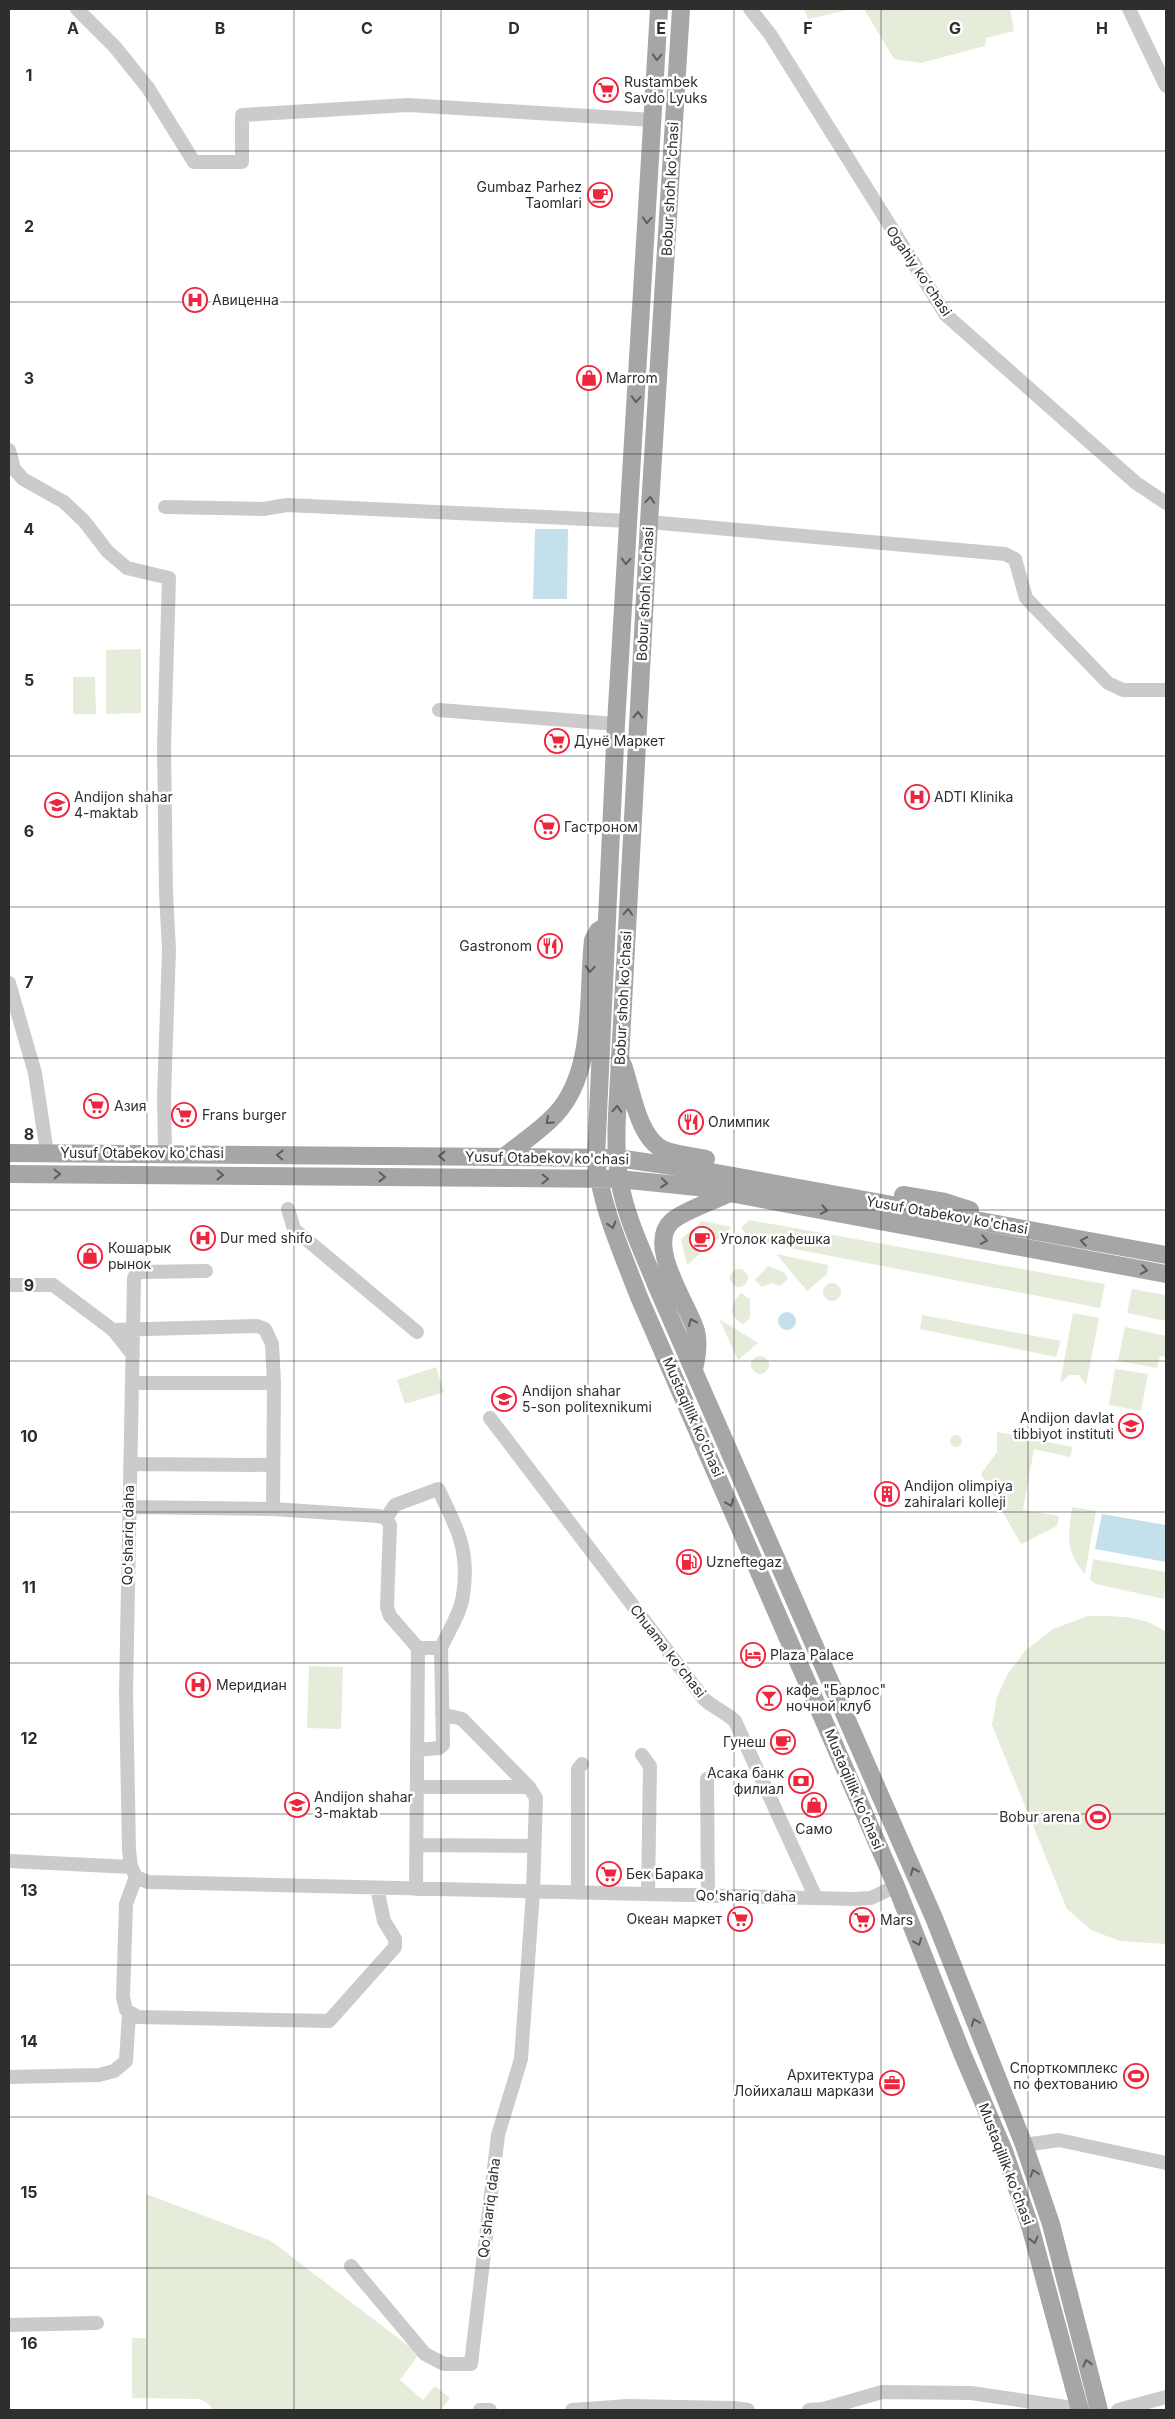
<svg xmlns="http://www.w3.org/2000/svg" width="1175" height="2419" font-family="Inter,sans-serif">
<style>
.green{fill:#e5ecda}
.water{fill:#c5e0ed}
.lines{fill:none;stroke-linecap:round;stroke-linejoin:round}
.minor{stroke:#cbcbcb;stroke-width:14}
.major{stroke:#a6a6a6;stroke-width:18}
.oneway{stroke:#5e5e5e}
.grid{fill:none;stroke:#2e2e2e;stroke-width:1;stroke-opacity:0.55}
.labels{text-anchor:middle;stroke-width:5;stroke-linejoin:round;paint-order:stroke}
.poi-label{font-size:14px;fill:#2e2e2e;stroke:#fff;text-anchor:start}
.street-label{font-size:14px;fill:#2e2e2e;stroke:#fff}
.grid-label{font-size:16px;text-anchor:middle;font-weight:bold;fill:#2e2e2e;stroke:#fff;stroke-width:5;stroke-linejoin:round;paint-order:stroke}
</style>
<rect width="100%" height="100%" fill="#fff"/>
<path class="green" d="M804 9H852L808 19Z
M864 9H1010L1014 31 986 38 985 46 921 63 894 59Z
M141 649V713L106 714V650Z
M73 677H95L96 714H73Z
M749 1220 1105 1284 1100 1308 753 1241 741 1228Z
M702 1221 732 1227 687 1265 681 1239Z
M776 1254 828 1265 827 1274 807 1291Z
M768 1266 784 1272 788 1279 780 1286 771 1283 762 1287 755 1280Z
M730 1278a9 9 0 1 1 18 0a9 9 0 1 1-18 0Z
M823 1292a9 9 0 1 1 18 0a9 9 0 1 1-18 0Z
M1132 1289 1166 1295V1321L1127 1313Z
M741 1293 750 1299V1318L743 1324C726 1314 731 1305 741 1293Z
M1073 1313 1099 1318 1086 1385 1079 1375H1070L1060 1383Z
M922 1315 1061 1341 1056 1357 920 1329Z
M719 1319 758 1343 738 1360Z
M1125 1327 1166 1336V1357L1160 1356 1157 1368 1118 1361Z
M751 1365a9 9 0 1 1 18 0a9 9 0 1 1-18 0Z
M436 1367 444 1392 405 1404 397 1380Z
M1115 1369 1148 1374 1141 1411 1109 1405Z
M997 1432 1073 1447 1070 1457 1034 1449 1023 1510 1059 1516 1057 1526 1021 1544 981 1474 997 1452Z
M950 1441a6 6 0 1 1 12 0a6 6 0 1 1-12 0Z
M1072 1507 1096 1511 1085 1574C1064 1550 1069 1536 1072 1507Z
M1093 1559 1166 1572 1164 1599 1096 1584 1090 1580Z
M1088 1616C1114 1616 1144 1615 1166 1632V1944L1120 1941 1091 1930 1067 1909 992 1725 997 1697 1007 1675 1025 1651 1053 1629Z
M309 1666 343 1667 341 1729 307 1728Z
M146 2194 271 2241 419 2354 400 2380 423 2400 435 2386 450 2398 441 2410H212L210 2405 200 2399 132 2398V2338H146Z"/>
<path class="water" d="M535 529H568L567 599H533Z
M778 1321a9 9 0 1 1 18 0a9 9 0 1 1-18 0Z
M1102 1514 1166 1525V1562L1095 1549Z"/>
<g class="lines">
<path class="minor" d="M77 9 115 47 148 88 194 162H242V115L408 105 653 120
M750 9 770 34 946 315 1136 483 1166 503
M1129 9 1166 86
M9 450 14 469 23 479 64 502 84 521 108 552 127 568 169 578 164 746 166 892 169 950 164 1097 165 1153
M165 507 263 509 287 505 629 521
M649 522 1005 554 1015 559 1026 598 1108 683 1123 690H1166
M439 710 616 724
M9 983 35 1073 47 1153
M288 1209 294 1229 417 1332
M206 1271 141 1272 136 1274 134 1278 126 1692 129 1850 131 1867 136 1877 148 1882 853 1899 871 1898 896 1886
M9 1285H53L113 1330 133 1355
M113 1330 257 1326 265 1329 272 1344 274 1383 273 1509
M132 1383H274
M490 1418 704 1699C714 1708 725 1712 735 1721L816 1898
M130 1464 272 1465
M129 1507 273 1509 378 1516 386 1518 390 1525 387 1607 390 1616 418 1648 416 1889
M386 1518 395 1505 438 1489C457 1527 470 1551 463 1595 461 1613 448 1632 441 1648
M417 1750 439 1748 443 1745 441 1648H418
M642 1755 650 1766 648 1894
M707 1779 708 1896
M417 1787H529
M417 1845 534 1846
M9 1861 131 1867
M136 1877 126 1904 123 1997 126 2010 138 2017 329 2021 395 1947V1939L384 1921 377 1888
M578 1893V1769L582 1764
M9 2077 99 2075 114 2071 126 2061 129 2014
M1024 2145 1059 2140 1166 2163
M351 2266 425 2354 444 2364H471L498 2135 521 2059 533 1892 536 1798 529 1787 462 1719 442 1714
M9 2325 97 2323
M480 2410H490
M572 2410 628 2406 734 2408 748 2410
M809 2410 823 2409 882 2392 971 2393 1087 2410
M1118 2410 1166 2397"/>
<path class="major" d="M659 9 616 724 596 1157C600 1205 622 1252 639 1297L896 1886 962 2053 1004 2151 1030 2226 1080 2410
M681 9 649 522 617 1115C616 1136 616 1157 619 1178 625 1216 643 1252 657 1287L934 1918 1024 2145 1051 2224 1099 2410
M623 1065C632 1091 638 1138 664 1150 677 1155 692 1156 706 1159
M9 1153 617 1158 700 1170 1166 1255
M504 1157C521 1143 540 1131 555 1115 596 1072 587 995 593 940L598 931 606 926
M9 1174 619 1179 697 1187 1166 1274
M903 1195 945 1202 970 1210
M694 1369C697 1357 699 1343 696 1331 688 1304 645 1245 672 1221 685 1210 714 1201 730 1193"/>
</g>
<defs><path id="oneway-chevron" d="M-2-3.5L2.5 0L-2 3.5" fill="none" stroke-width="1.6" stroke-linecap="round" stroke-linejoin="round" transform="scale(1.25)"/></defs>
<g class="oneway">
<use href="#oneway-chevron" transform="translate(657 57) rotate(93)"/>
<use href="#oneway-chevron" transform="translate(647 220) rotate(93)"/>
<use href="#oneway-chevron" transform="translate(636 399) rotate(94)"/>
<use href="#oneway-chevron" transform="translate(650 500) rotate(-86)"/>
<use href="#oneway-chevron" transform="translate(626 561) rotate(93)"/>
<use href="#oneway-chevron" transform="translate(638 715) rotate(-87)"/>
<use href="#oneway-chevron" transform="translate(628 912) rotate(-87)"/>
<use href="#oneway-chevron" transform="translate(590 969) rotate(95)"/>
<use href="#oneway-chevron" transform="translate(617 1109) rotate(-87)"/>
<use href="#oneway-chevron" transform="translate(549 1121) rotate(138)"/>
<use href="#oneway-chevron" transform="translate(280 1155) rotate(-179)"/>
<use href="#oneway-chevron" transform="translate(442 1156) rotate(-179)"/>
<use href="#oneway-chevron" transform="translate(57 1174)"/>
<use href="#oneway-chevron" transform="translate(220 1175) rotate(1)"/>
<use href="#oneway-chevron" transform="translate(382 1177) rotate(1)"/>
<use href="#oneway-chevron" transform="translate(545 1179) rotate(1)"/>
<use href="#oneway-chevron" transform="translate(664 1183) rotate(6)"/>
<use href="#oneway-chevron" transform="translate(824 1210) rotate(10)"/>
<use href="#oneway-chevron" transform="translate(612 1225) rotate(73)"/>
<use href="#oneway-chevron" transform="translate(984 1240) rotate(11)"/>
<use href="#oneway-chevron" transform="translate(1084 1241) rotate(-170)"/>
<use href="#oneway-chevron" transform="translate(1144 1270) rotate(10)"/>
<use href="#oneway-chevron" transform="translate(692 1322) rotate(-114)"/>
<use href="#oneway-chevron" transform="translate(730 1503) rotate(67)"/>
<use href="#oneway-chevron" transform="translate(914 1871) rotate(-113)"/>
<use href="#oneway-chevron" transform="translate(918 1942) rotate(68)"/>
<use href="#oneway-chevron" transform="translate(975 2022) rotate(-111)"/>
<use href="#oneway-chevron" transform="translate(1034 2173) rotate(-108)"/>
<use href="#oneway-chevron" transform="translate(1034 2240) rotate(75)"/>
<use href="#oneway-chevron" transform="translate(1087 2363) rotate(-104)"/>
</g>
<path class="grid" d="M147 9V2410M294 9V2410M441 9V2410M588 9V2410M734 9V2410M881 9V2410M1028 9V2410M9 151H1166M9 302H1166M9 454H1166M9 605H1166M9 756H1166M9 907H1166M9 1058H1166M9 1210H1166M9 1361H1166M9 1512H1166M9 1663H1166M9 1814H1166M9 1965H1166M9 2117H1166M9 2268H1166"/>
<defs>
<symbol id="supermarket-ring" viewBox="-11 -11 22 22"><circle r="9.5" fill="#fff" stroke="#ef253e" stroke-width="1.5"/><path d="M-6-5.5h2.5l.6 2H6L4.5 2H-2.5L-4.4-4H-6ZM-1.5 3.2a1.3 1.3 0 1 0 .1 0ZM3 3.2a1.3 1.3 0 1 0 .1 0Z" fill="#ef253e"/></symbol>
<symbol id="cafe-ring" viewBox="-11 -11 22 22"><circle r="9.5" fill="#fff" stroke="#ef253e" stroke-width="1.5"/><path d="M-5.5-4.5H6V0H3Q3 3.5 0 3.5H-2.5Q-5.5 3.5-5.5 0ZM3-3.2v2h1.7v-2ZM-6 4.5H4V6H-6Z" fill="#ef253e"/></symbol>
<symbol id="hospital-ring" viewBox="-11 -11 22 22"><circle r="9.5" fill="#fff" stroke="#ef253e" stroke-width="1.5"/><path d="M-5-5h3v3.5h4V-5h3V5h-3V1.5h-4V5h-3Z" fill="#ef253e"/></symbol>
<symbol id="shop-ring" viewBox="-11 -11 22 22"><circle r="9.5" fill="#fff" stroke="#ef253e" stroke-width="1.5"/><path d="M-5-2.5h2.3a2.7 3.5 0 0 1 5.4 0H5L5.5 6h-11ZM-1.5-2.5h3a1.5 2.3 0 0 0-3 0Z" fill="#ef253e"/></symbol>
<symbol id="school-ring" viewBox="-11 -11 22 22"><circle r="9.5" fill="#fff" stroke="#ef253e" stroke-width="1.5"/><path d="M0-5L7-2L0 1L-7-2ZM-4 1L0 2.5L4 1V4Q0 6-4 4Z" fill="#ef253e"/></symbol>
<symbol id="restaurant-ring" viewBox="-11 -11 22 22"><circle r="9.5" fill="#fff" stroke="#ef253e" stroke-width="1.5"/><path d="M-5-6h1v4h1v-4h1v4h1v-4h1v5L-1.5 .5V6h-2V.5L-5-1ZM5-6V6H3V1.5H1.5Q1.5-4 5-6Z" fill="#ef253e"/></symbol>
<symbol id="university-ring" viewBox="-11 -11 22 22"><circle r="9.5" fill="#fff" stroke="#ef253e" stroke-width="1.5"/><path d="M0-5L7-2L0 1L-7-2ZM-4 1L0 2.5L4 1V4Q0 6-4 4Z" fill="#ef253e"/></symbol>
<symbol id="building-ring" viewBox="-11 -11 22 22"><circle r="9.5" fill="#fff" stroke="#ef253e" stroke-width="1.5"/><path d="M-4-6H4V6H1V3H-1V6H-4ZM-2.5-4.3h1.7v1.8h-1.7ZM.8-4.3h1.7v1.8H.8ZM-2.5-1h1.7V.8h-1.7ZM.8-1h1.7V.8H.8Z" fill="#ef253e"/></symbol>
<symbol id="fuel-ring" viewBox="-11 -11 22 22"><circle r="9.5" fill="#fff" stroke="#ef253e" stroke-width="1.5"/><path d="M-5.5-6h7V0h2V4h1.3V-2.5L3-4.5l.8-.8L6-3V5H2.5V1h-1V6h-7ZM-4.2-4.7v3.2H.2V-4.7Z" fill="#ef253e"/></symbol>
<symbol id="hotel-ring" viewBox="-11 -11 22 22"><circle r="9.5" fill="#fff" stroke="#ef253e" stroke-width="1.5"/><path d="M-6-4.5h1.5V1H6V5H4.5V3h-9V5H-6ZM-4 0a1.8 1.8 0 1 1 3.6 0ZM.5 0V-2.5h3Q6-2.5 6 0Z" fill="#ef253e"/></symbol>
<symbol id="bar-ring" viewBox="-11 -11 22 22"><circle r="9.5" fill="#fff" stroke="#ef253e" stroke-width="1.5"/><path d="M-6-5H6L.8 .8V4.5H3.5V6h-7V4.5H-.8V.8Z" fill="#ef253e"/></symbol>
<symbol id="bank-ring" viewBox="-11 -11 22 22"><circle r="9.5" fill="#fff" stroke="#ef253e" stroke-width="1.5"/><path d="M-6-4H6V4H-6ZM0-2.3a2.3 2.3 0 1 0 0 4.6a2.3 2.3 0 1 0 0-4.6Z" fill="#ef253e"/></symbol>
<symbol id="stadium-ring" viewBox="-11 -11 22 22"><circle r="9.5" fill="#fff" stroke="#ef253e" stroke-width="1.5"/><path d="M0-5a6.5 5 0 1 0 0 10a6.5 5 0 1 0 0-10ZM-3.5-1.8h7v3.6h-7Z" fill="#ef253e"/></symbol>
<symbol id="office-ring" viewBox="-11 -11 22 22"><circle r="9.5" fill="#fff" stroke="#ef253e" stroke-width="1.5"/><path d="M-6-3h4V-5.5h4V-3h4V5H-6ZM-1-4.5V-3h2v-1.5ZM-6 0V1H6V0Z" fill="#ef253e"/></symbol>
</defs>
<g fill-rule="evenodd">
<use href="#supermarket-ring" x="592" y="76" width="28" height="28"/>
<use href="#cafe-ring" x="586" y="181" width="28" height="28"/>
<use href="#hospital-ring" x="181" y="286" width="28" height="28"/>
<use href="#shop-ring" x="575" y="364" width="28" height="28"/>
<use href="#supermarket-ring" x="543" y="727" width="28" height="28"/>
<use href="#hospital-ring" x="903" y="783" width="28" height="28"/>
<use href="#school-ring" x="43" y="791" width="28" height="28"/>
<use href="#supermarket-ring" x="533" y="813" width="28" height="28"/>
<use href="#restaurant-ring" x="536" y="932" width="28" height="28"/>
<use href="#supermarket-ring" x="82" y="1092" width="28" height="28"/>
<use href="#supermarket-ring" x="170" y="1101" width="28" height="28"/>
<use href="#restaurant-ring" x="677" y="1108" width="28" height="28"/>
<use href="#hospital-ring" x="189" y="1224" width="28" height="28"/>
<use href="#cafe-ring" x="688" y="1225" width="28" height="28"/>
<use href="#shop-ring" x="76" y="1242" width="28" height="28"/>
<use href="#university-ring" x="490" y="1385" width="28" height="28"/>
<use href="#university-ring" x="1117" y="1412" width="28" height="28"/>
<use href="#building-ring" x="873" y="1480" width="28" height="28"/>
<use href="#fuel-ring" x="675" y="1548" width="28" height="28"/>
<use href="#hotel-ring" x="739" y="1641" width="28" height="28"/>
<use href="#hospital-ring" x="184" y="1671" width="28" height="28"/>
<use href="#bar-ring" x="755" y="1684" width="28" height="28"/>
<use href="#cafe-ring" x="769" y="1728" width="28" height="28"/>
<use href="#bank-ring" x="787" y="1767" width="28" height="28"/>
<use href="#school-ring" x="283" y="1791" width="28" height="28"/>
<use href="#shop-ring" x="800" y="1791" width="28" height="28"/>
<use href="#stadium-ring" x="1084" y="1803" width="28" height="28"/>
<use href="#supermarket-ring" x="595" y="1860" width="28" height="28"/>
<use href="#supermarket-ring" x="726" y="1905" width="28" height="28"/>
<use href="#supermarket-ring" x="848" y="1906" width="28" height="28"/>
<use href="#stadium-ring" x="1122" y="2062" width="28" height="28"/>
<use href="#office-ring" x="878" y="2069" width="28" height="28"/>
</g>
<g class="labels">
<g class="poi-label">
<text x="624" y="87">Rustambek<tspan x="624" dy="16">Savdo Lyuks</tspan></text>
<text x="582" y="192" text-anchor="end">Gumbaz Parhez<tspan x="582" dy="16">Taomlari</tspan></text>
<text x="212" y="305">Авиценна</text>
<text x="606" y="383">Marrom</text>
<text x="574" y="746">Дунё Маркет</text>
<text x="74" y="802">Andijon shahar<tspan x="74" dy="16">4-maktab</tspan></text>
<text x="934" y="802">ADTI Klinika</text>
<text x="564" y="832">Гастроном</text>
<text x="532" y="951" text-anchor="end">Gastronom</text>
<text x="114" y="1111">Азия</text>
<text x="202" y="1120">Frans burger</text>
<text x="708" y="1127">Олимпик</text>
<text x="220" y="1243">Dur med shifo</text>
<text x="720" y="1244">Уголок кафешка</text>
<text x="108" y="1253">Кошарык<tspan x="108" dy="16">рынок</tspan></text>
<text x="522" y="1396">Andijon shahar<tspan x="522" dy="16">5-son politexnikumi</tspan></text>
<text x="1114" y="1423" text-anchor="end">Andijon davlat<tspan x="1114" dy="16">tibbiyot instituti</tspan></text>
<text x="904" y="1491">Andijon olimpiya<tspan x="904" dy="16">zahiralari kolleji</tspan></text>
<text x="706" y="1567">Uzneftegaz</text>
<text x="770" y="1660">Plaza Palace</text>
<text x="216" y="1690">Меридиан</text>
<text x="786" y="1695">кафе "Барлос"<tspan x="786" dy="16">ночной клуб</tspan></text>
<text x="766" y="1747" text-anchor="end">Гунеш</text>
<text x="784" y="1778" text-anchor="end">Асака банк<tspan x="784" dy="16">филиал</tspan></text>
<text x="314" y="1802">Andijon shahar<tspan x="314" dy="16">3-maktab</tspan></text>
<text x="1080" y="1822" text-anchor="end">Bobur arena</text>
<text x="814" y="1834" text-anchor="middle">Само</text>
<text x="626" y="1879">Бек Барака</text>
<text x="722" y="1924" text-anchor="end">Океан маркет</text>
<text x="880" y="1925">Mars</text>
<text x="1118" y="2073" text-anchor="end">Спорткомплекс<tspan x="1118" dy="16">по фехтованию</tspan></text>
<text x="874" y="2080" text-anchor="end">Архитектура<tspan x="874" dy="16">Лойихалаш маркази</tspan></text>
</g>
<g class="street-label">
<text transform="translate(670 189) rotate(-87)" y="5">Bobur shoh ko'chasi</text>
<text transform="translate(919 271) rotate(56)" y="5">Ogahiy koʻchasi</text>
<text transform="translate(645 594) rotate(-87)" y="5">Bobur shoh ko'chasi</text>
<text transform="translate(623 998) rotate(-87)" y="5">Bobur shoh ko'chasi</text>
<text x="142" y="1158">Yusuf Otabekov ko'chasi</text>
<text transform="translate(547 1158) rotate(1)" y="5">Yusuf Otabekov ko'chasi</text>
<text transform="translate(947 1215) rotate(10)" y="5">Yusuf Otabekov ko'chasi</text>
<text transform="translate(693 1417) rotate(66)" y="5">Mustaqillik ko'chasi</text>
<text transform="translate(128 1535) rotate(-89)" y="5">Qo'shariq daha</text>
<text transform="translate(668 1651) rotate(52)" y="5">Chuama koʻchasi</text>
<text transform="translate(854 1789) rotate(67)" y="5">Mustaqillik ko'chasi</text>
<text transform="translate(746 1896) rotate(1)" y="5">Qo'shariq daha</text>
<text transform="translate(1006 2164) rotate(69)" y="5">Mustaqillik ko'chasi</text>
<text transform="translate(489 2208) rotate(-83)" y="5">Qo'shariq daha</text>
</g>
</g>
<g class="grid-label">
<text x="73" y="34">A</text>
<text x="220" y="34">B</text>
<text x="367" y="34">C</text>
<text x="514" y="34">D</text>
<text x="661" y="34">E</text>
<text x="808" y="34">F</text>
<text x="955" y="34">G</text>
<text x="1102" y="34">H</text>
<text x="29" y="81">1</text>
<text x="29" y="232">2</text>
<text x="29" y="384">3</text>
<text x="29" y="535">4</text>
<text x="29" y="686">5</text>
<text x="29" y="837">6</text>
<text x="29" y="988">7</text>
<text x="29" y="1140">8</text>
<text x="29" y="1291">9</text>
<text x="29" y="1442">10</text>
<text x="29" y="1593">11</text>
<text x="29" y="1744">12</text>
<text x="29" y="1896">13</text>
<text x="29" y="2047">14</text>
<text x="29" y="2198">15</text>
<text x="29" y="2349">16</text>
</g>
<rect width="1175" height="2419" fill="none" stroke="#2e2e2e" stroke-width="20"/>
</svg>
